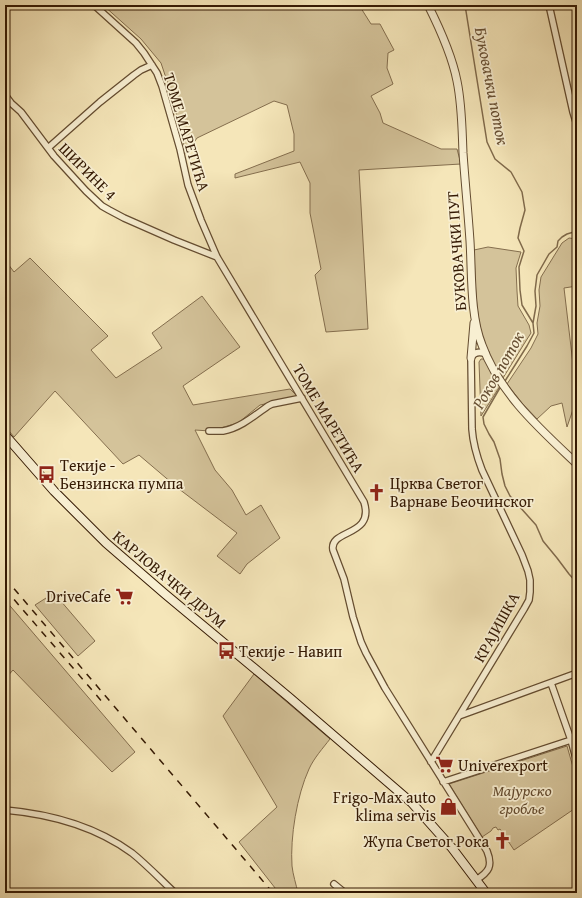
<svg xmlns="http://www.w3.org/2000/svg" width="582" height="898" font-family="'Gentium Book Plus',serif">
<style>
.green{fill:#d4c39a;stroke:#846e4e}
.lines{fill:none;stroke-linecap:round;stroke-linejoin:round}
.stream{stroke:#806a4b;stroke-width:1.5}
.minor-casing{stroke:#644c30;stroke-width:8}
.tertiary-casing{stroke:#644c30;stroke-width:9}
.secondary-casing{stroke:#341903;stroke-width:10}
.minor{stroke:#f8efd2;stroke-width:5.5}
.tertiary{stroke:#f8efd2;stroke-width:7}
.secondary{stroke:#f8efd2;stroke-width:8}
.rail{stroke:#341903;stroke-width:1.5;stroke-dasharray:7 7;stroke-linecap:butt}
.labels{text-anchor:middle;stroke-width:3.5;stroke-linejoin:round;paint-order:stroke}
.street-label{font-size:16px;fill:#341903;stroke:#f8efd2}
.poi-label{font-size:16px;fill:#341903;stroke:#f8efd2;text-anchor:start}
.park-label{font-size:16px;font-style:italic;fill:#644c30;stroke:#f8efd2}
.water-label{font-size:17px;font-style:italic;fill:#674f33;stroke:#f8efd2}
</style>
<rect width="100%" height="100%" fill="#f5e6b9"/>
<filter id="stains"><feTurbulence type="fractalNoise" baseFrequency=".005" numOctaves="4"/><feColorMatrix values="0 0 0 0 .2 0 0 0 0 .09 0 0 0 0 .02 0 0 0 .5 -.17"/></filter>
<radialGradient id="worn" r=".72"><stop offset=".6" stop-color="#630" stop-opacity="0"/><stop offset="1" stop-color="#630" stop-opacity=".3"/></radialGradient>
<path class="green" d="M103 5H359L371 24H380L394 50 388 53 387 68 393 84 371 96 380 113 383 123 441 149H457L461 164 359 170 368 329 326 332 315 275 321 269 310 213V183L300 162 235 178V174L294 151V134L287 105 274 101 197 138 186 154 172 96 161 63 141 39Z
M569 238 577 239V286L564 288 577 398 567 427 562 403 551 406 537 419 522 403 507 384 531 348 538 334 537 323 540 306 539 290 541 277 562 243Z
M488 247 521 252 516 268 517 291 518 306 529 325 531 333 524 344 503 378C474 343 476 293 474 250Z
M30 258 108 336 91 350 116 378 162 348 152 333 202 296 240 347 183 386 193 405 290 389 298 397 260 405 238 423 210 431 195 430 215 470 232 490 246 515 261 505 280 538 247 564 240 574 217 556 237 533 179 489 139 455 123 464 55 391 14 437 5 426V260L14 272Z
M481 359H485L500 386 481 416 479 362Z
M54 593 95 641 78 656 35 605Z
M5 600 135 752 112 772 13 670 5 679Z
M254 674 330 739C323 748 314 758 309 769 297 795 290 837 292 866 293 875 296 884 298 893H279L239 842 277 807 223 716Z
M567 746 577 781V807L514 850 500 829 498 830 496 827 493 828 491 831 482 837 449 784Z"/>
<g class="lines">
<path class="stream" d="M465 5 487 142 495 159 511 172 522 192 525 210 520 228 518 238 524 251 519 267 520 290 522 305 533 323
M505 381 527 346 534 333 533 323 536 306 535 291 537 275 549 254 557 247 558 241 562 237 567 234 577 231
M501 386 483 417 484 424 489 434 494 442 500 459 502 474 505 486 510 496 536 525 543 541 557 558 569 574 577 583"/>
<defs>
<path id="minor" d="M94 5 136 43 144 53 157 73 162 86 180 149 188 185 201 220 217 257 364 502C375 537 329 529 333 550L344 579 353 617 361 642 366 653 385 688 487 851C493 866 489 872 476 880
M549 5 573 112 577 125
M5 95 11 103 21 112 54 156 86 191 102 206 109 210 124 218 174 240 217 257
M48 148 100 102 134 75 141 70 152 65
M209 431C214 431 218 431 223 431 240 428 254 416 268 406L272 404 302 398
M551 683 571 740 577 762
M459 716 577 673
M431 762 524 609 529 600 530 592V580L528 571 522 555 482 470C477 457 473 443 472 429L471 358C474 352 479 351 486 354
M443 782 571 740
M5 810C50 814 95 826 132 853 147 865 161 880 175 893
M334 884 345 893"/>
<path id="tertiary" d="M428 5C440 29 452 55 457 81 462 105 462 129 463 153 465 182 468 211 470 241 472 273 470 315 482 345 500 394 540 429 577 464
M471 358 474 323"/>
<path id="secondary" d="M5 435 54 491 106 543 165 594 290 698 412 803 452 848 486 893"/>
</defs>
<use href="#minor" class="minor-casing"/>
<use href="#tertiary" class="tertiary-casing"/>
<use href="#secondary" class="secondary-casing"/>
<use href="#minor" class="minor"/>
<use href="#tertiary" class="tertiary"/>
<use href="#secondary" class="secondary"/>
<path class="rail" d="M5 578 251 867 273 893
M5 589 104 704"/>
</g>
<defs>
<symbol id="bus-bare" viewBox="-9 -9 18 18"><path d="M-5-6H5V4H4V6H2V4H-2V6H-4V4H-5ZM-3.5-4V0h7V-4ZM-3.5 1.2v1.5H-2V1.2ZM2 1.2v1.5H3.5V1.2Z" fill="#8f2418" stroke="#f8efd2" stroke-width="2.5" paint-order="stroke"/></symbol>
<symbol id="church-bare" viewBox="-9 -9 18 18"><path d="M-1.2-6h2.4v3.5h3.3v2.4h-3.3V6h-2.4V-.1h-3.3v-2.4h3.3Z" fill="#8f2418" stroke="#f8efd2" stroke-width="2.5" paint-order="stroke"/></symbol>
<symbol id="supermarket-bare" viewBox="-9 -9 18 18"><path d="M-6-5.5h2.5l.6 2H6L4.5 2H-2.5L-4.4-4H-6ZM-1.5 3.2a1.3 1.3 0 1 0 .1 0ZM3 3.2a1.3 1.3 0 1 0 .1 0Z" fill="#8f2418" stroke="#f8efd2" stroke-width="2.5" paint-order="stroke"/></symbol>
<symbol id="shop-bare" viewBox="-9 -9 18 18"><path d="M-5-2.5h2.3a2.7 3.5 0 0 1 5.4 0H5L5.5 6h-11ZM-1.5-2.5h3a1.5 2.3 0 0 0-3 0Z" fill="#8f2418" stroke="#f8efd2" stroke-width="2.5" paint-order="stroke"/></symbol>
</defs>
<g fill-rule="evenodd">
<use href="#bus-bare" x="34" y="462" width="25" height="25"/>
<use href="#church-bare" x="364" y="480" width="25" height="25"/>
<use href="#supermarket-bare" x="112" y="584" width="25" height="25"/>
<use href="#bus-bare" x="214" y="638" width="25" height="25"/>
<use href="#supermarket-bare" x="432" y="752" width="25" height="25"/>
<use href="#shop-bare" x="436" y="794" width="25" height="25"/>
<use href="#church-bare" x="490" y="828" width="25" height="25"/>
</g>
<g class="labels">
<g class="street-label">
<text transform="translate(187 132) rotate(73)" y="6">ТОМЕ МАРЕТИЋА</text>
<text transform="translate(88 171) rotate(45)" y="6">ШИРИНЕ 4</text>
<text transform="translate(456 251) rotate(-94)" y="6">БУКОВАЧКИ ПУТ</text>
<text transform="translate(329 418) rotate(59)" y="6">ТОМЕ МАРЕТИЋА</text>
<text transform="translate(170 579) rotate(40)" y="6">КАРЛОВАЧКИ ДРУМ</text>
<text transform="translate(496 627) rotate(-61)" y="6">КРАЈИШКА</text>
</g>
<g class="poi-label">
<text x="60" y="471">Текије -<tspan x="60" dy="18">Бензинска пумпа</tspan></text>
<text x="390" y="489">Црква Светог<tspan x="390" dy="18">Варнаве Беочинског</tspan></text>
<text x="111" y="602" text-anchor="end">DriveCafe</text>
<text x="239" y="657">Текије - Навип</text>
<text x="458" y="771">Univerexport</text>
<text x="436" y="803" text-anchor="end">Frigo-Max auto<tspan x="436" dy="18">klima servis</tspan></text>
<text x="489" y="847" text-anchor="end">Жупа Светог Рока</text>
</g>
<g class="park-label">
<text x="522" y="796">Мајурско<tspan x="522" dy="18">гробље</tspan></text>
</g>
<g class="water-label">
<text transform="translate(492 86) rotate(79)" y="6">Буковачки поток</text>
<text transform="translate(498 370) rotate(-60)" y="6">Роков поток</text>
</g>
</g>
<rect width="582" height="898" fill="none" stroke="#f5e6b9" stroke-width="20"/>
<rect x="6" y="6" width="570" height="886" fill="none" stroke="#341903" stroke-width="2"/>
<rect x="10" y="10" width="562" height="878" fill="none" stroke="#341903"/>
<rect width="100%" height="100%" filter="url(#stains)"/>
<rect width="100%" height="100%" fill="url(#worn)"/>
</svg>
